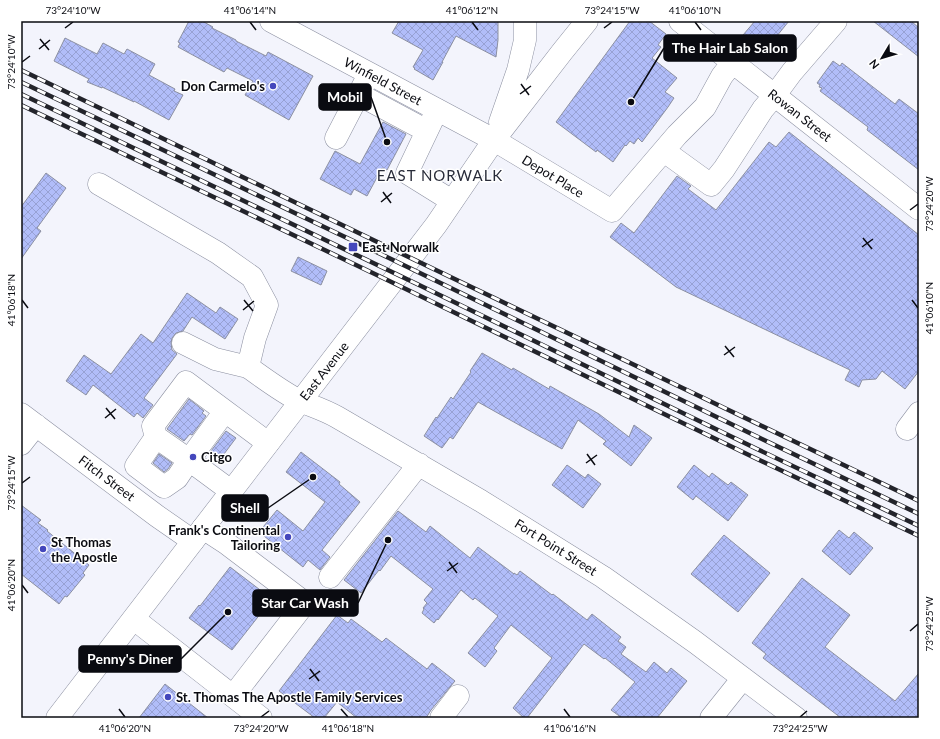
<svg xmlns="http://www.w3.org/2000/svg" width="940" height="739" font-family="Lato,sans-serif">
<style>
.building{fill:url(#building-cross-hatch);stroke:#8c90a1}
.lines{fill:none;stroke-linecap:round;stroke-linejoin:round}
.minor-casing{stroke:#8b8fa0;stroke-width:23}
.major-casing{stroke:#8b8fa0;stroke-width:23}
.minor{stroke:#fff;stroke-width:22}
.major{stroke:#fff;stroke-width:22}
.rail-casing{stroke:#23242b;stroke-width:4.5}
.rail{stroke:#fff;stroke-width:3;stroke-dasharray:9;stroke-linecap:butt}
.ticks{fill:none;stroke:#0a0b11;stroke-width:1.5}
.poi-dot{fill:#4447bc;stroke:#fff;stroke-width:1.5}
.labels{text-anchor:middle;stroke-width:3;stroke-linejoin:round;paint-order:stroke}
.street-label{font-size:13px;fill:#0a0b11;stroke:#fff}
.poi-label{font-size:13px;font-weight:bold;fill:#0a0b11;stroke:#fff;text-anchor:start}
.quarter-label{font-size:15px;letter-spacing:1px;fill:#292c3a;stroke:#fff}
.leader{fill:none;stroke:#0a0b11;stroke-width:1.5}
.callout-dot{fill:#0a0b11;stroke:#fff;stroke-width:1.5}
.callout{fill:#0a0b11;stroke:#0a0b11;stroke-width:1.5}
.callout-label{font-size:14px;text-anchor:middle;font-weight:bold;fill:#fff}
.neatline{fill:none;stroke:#0a0b11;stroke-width:1.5}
.ticks-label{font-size:10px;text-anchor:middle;fill:#0a0b11}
</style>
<defs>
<pattern id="building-cross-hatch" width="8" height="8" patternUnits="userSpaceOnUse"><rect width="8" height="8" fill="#b1bdf9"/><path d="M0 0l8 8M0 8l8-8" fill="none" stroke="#97a1d4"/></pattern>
</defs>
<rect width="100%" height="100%" fill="#f3f4fc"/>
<path class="building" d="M189 21H202L213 27 212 28 236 40V41L266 56 268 52 313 76 289 120 245 95 253 81 227 68 224 72 178 47 180 43 178 42Z
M399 21H498V40L496 57 456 36 442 62H443L433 80 414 69 415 68 413 67 423 50 392 33Z
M630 21H649L666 34 658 45 661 47 652 58 677 78 665 92 674 98 668 107 642 142 638 138 634 144 630 141 626 146 625 145 613 162 597 150 596 152 556 122Z
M755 21H789L764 52 743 35Z
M873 21H911L919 28V57Z
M65 38 97 54 103 43 124 54 127 49 155 64 149 75 175 89 174 91 183 95 169 120 134 101V102L102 87V88L87 82 89 79 54 61Z
M833 61 840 66 842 63 895 104 899 99 919 114V170L867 130 868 127 820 91 822 88 819 87 820 85 817 83Z
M383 122 406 134 387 170 382 168 367 196 354 189 351 195 320 179 335 151 360 164Z
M789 132 919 235V371L905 389 882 371 876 379 862 380 859 387 845 380 850 370 676 287 610 237 621 223 634 233 677 176 691 186 688 189 716 210 769 142 776 147Z
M46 173 66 188 37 228 41 231 21 259V207Z
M298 257 327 271 321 285 291 271Z
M187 293 216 313 220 307 238 319 225 339 192 317 183 331 176 333 172 338 171 343 172 350 177 354 144 398 153 405 143 418 137 413 134 417 93 385 86 395 66 381 84 355 111 374 141 334 153 343Z
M482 353 512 370 513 368 549 389 550 386 599 414 629 437 634 425 652 438 631 466 603 444 606 441 578 420 562 449 478 402 453 439 450 437 442 448 424 436 436 417 437 418 451 397 453 399 471 372 470 371Z
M189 399 204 411 202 413 206 416 192 435 190 434 184 441 167 429Z
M226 431 236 438 221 458 211 451Z
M301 452 340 482 339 484 360 502 322 550 330 557 320 570 308 560 303 567 259 532 277 510 303 531 325 502 286 472Z
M159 454 172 463 168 469 164 472 153 463Z
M567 465 585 478 588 474 601 484 583 508 552 485Z
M694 465 709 477 712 473 728 485 731 482 748 495 728 521 696 496 693 500 677 487Z
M21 505 41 520 38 523 48 530 47 531 89 565 83 573 85 575 67 597 65 596 59 604 21 574Z
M398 511 426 532 430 526 470 558 478 547 514 574V573L517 575 520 571 552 595 553 594 587 620 592 614 621 637 618 641 626 647 621 654 646 672 654 662 667 673 671 668 687 681 657 718H622L611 710 635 682 605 658 604 659 584 644 527 718H524L513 708 552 658 511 625 494 648 497 651 485 667 468 653 498 616 475 598 473 600 461 590 438 620 437 619 434 623 422 613 424 609 423 608 427 603 424 600 433 589 391 556 380 571 379 570 361 593 344 580Z
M839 530 849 538 854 532 873 548 850 575 822 551Z
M724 535 770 573 738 612 691 574Z
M230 567 272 599 232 650 189 618 199 605 200 606Z
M802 578 850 615 825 647 895 701 919 673V718H841L763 658 766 654 752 643Z
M337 615 348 623 351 619 382 642 386 638 427 669 432 663 455 681 431 710 426 718H357L337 702 324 718H315L279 691Z
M165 684 208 718H139Z"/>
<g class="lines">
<defs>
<path id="minor" d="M680 21 919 209
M358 94 427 131
M437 110 407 173 452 201
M336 138 365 82
M494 140 612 211 677 135 705 107 722 76 733 62
M664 151 711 185 724 169 763 109 775 95 792 72 836 21
M99 184 218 253 252 277 267 305 255 338 248 367C265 379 282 392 300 401 312 406 325 410 337 417L481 501 603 577 695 642 796 718
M183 343 215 359 248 367
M21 414 157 516 193 541
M907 429 919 413
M156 437 189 460 177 478 164 487 136 466Z
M156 437 153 426 186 382 225 411
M21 444 36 425
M231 491 189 460 225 411 268 443
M203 528 226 543 305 603 233 696
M330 577 419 464
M134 619 261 718
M441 718 458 696
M711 718 743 678"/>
<path id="major" d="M271 21 494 140
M500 122 518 70 525 40V21
M57 718 436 225 494 140 562 52 587 21"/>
</defs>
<use href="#minor" class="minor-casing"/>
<use href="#major" class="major-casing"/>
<use href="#minor" class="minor"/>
<use href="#major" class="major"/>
<defs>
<path id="rail" d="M21 70 394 250 919 501
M21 82 389 258 762 439 919 514
M21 94 417 284 757 449 919 526
M21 105 379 276 753 457 919 536"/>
</defs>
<use href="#rail" class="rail-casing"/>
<use href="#rail" class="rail"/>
</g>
<path class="ticks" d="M250 22 256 30M472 22 478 30M695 22 701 30M65 28 73 22M604 28 612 22M40 39 49 50M39 49 50 40M22 62 30 56M521 84 529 95M520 94 531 86M383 192 391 203M381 202 392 193M910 210 918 204M863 238 872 249M862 247 873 239M22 300 28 308M244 300 253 311M912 300 918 308M243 310 254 301M725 346 734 357M724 355 735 347M106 408 115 419M105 418 116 409M587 454 595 465M586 463 597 455M22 483 30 477M449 562 457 573M447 571 458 563M22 585 28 593M910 631 918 624M310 669 319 681M309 679 320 671M119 709 125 717M341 709 348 717M564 709 570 717M261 717 269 711M800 717 807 711"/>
<g class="poi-dot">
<circle cx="273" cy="86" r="4"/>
<rect x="348" y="242" width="10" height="10" rx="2"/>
<circle cx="193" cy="457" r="4"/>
<circle cx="288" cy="537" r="4"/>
<circle cx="43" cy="549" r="4"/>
<circle cx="168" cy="697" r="4"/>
</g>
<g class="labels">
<g class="street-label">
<text transform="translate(383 81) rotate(28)" y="5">Winfield Street</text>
<text transform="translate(800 115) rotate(38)" y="5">Rowan Street</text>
<text transform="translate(553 176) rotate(31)" y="5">Depot Place</text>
<text transform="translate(324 371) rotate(-52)" y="5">East Avenue</text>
<text transform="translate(107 478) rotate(37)" y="5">Fitch Street</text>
<text transform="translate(556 547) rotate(32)" y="5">Fort Point Street</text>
</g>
<g class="poi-label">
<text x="265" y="91" text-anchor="end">Don Carmelo's</text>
<text x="362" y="252">East Norwalk</text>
<text x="201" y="462">Citgo</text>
<text x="280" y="535" text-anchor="end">Frank's Continental<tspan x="280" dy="15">Tailoring</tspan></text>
<text x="51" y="547">St Thomas<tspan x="51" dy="15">the Apostle</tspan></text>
<text x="176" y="702">St. Thomas The Apostle Family Services</text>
</g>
<g class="quarter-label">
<text x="440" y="181">EAST NORWALK</text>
</g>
</g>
<path class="leader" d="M631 102L664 48M387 142L371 97M313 477L268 508M388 540L358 603M228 612L181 659"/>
<g class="callout-dot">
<circle cx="631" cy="102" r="4"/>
<circle cx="387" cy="142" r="4"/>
<circle cx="313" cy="477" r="4"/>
<circle cx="388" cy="540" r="4"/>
<circle cx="228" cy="612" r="4"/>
</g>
<g class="callout">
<rect x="664" y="35" width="132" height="26" rx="4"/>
<rect x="319" y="84" width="52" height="26" rx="4"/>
<rect x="222" y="495" width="46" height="26" rx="4"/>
<rect x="253" y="590" width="105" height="26" rx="4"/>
<rect x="79" y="646" width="102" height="26" rx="4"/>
</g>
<g class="callout-label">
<text x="730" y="53">The Hair Lab Salon</text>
<text x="345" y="102">Mobil</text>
<text x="245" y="513">Shell</text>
<text x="305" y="608">Star Car Wash</text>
<text x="130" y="664">Penny's Diner</text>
</g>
<rect width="940" height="739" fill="none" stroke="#ffffff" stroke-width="44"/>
<g transform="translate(882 58) rotate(232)" stroke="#ffffff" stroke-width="3" paint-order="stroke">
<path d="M0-3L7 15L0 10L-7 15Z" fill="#0a0b11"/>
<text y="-6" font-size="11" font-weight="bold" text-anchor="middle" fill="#0a0b11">N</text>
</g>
<rect x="22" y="22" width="896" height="695" class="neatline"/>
<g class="ticks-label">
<text x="73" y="14">73°24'10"W</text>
<text x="250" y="14">41°06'14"N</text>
<text x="472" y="14">41°06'12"N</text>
<text x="612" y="14">73°24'15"W</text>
<text x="695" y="14">41°06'10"N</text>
<text transform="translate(11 62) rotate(-90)" y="4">73°24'10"W</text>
<text transform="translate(929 204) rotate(-90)" y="4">73°24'20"W</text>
<text transform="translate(11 300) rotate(-90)" y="4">41°06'18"N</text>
<text transform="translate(929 308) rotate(-90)" y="4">41°06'10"N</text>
<text transform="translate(11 483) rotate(-90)" y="4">73°24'15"W</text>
<text transform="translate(11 585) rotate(-90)" y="4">41°06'20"N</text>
<text transform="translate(929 624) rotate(-90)" y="4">73°24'25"W</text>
<text x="125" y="732">41°06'20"N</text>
<text x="261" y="732">73°24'20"W</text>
<text x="348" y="732">41°06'18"N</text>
<text x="570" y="732">41°06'16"N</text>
<text x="800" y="732">73°24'25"W</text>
</g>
</svg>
